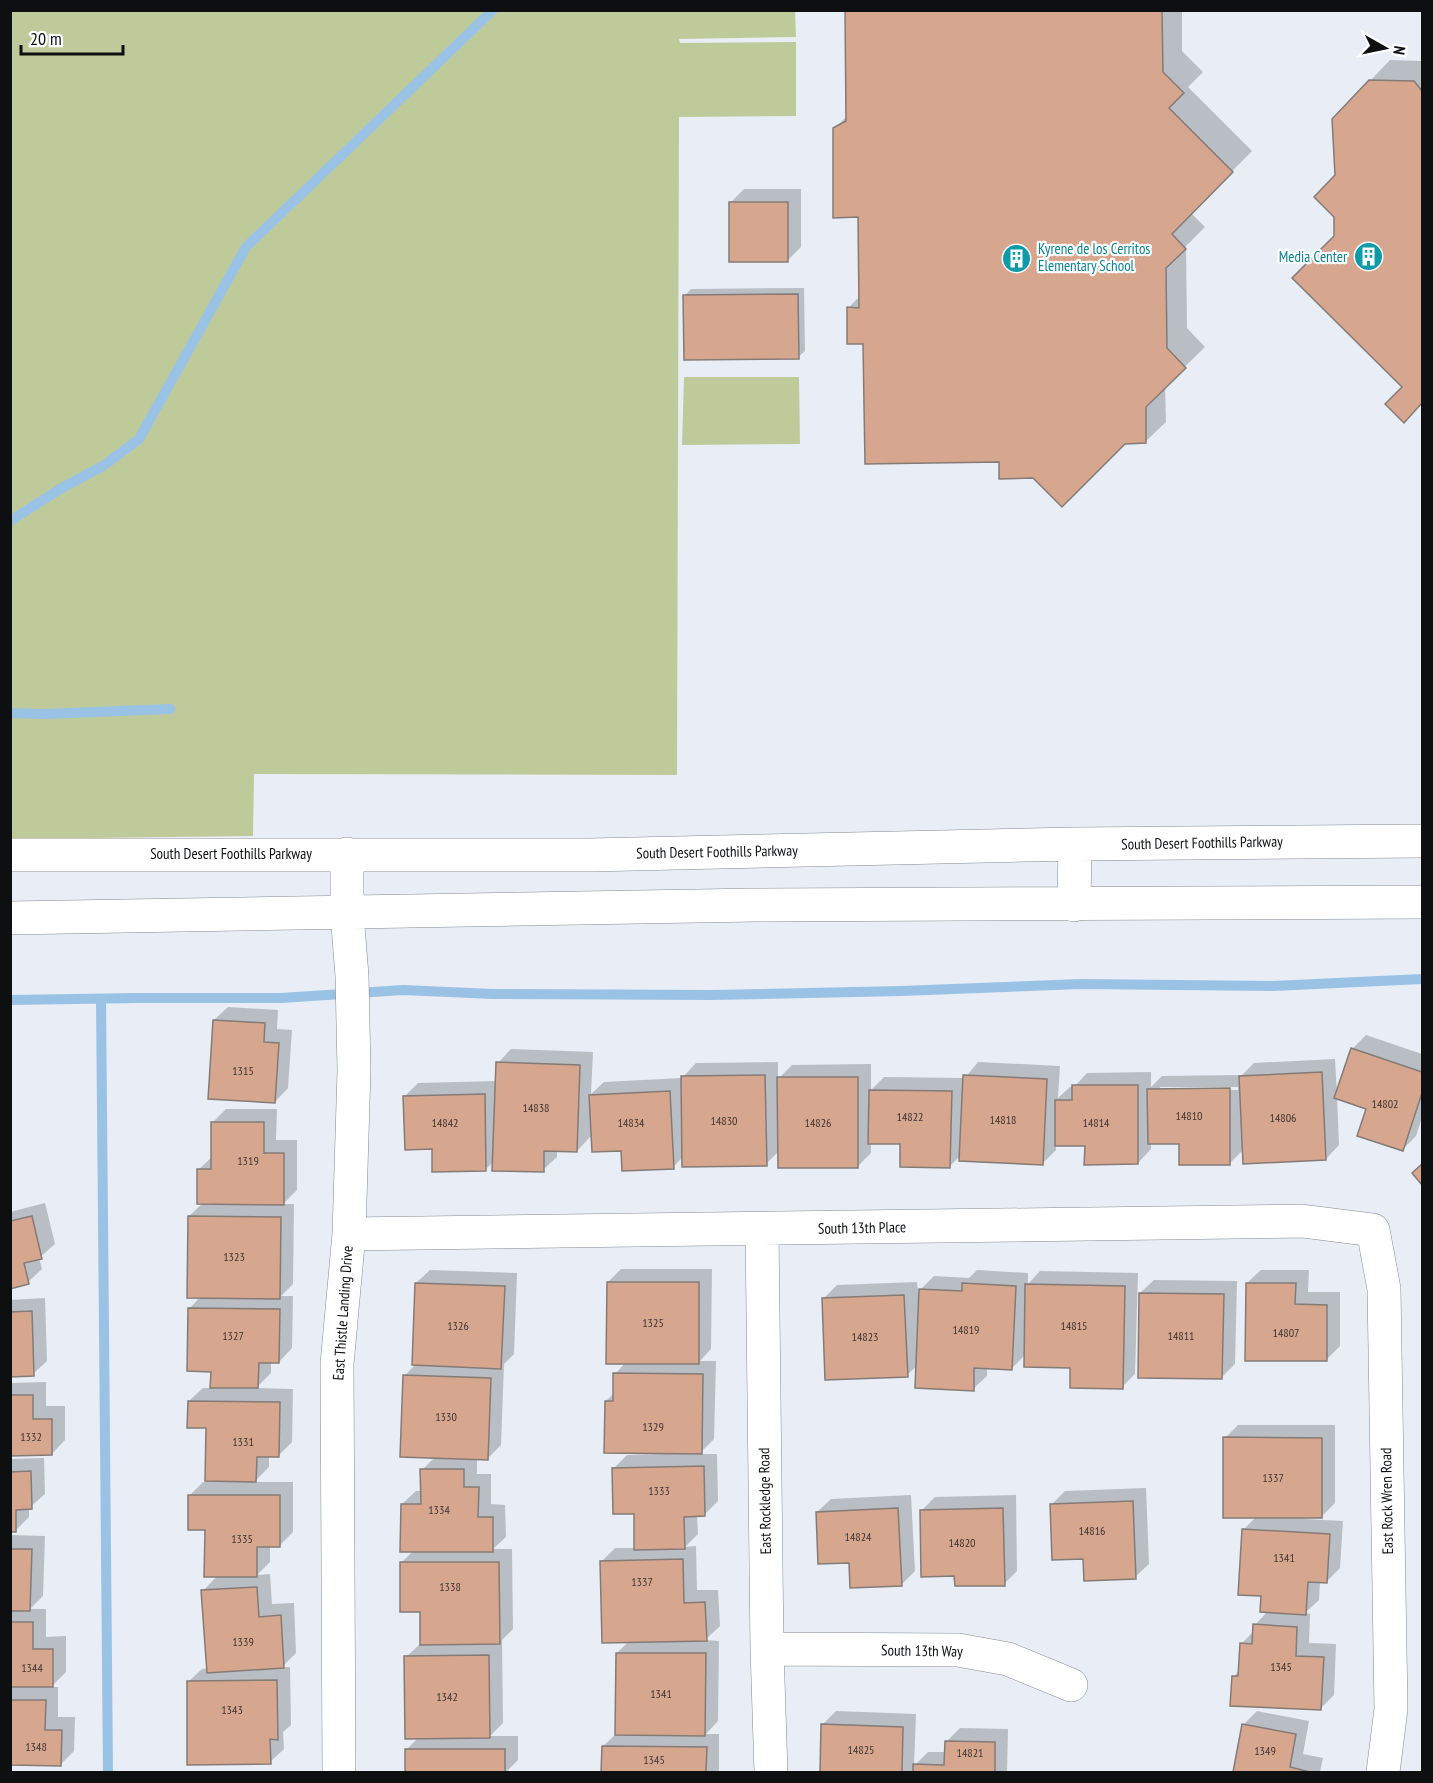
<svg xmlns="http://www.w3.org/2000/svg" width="1433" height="1783" font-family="'PT Sans Narrow',sans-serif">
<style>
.green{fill:#bfca9b}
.shadow{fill:#0003;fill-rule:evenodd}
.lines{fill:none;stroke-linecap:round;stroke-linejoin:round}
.stream{stroke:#99c2e5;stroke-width:10}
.building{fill:#d6a68f;stroke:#847b77;stroke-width:1.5}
.minor-casing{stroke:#868b93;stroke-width:34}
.minor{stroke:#fff;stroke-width:33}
.labels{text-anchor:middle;stroke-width:4.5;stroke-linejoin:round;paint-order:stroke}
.number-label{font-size:12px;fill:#3f3530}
.culture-label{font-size:15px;fill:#0d838f;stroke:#fff;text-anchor:start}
.street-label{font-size:15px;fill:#0d0f11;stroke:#fff}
</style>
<rect width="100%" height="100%" fill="#e8edf6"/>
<path class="green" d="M10 11H795L796 37 679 39 680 43 796 42V116L679 117 677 775 254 774 253 836 11 839Z
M684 377H799L800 444 682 445Z"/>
<path class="shadow" d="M846 10H1182V51L1203 72 1188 87 1252 151 1191 213 1205 227 1186 246 1187 328 1205 347 1165 386 1166 422 1145 442H1124L1034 477 864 342 848 308 860 296 859 216 834 129 848 115Z
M1390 60 1422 61V402L1404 420V387L1336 236V175L1370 81Z
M744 189H801V247L787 261 730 203Z
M804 288 805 351 798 357 684 296 691 289Z
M228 1007 278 1010 277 1029 292 1030 288 1088 275 1102 214 1020Z
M1366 1035 1422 1054V1117L1416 1136 1403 1149 1368 1108 1337 1097 1339 1145 1326 1159 1244 1149 1229 1164 1181 1143H1151V1149L1138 1163 1086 1144 1056 1145V1150L1043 1163 961 1155 950 1166 902 1143H871V1153L858 1166 779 1151 766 1164 683 1157 673 1167 622 1150 592 1135 577 1151 557 1150V1157L543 1170 494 1161 486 1169 434 1148 405 1096 418 1083 497 1081 498 1063 511 1049 593 1052 591 1094 604 1082 682 1078 696 1063 778 1062V1079L792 1065 871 1064V1090L884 1077 965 1078 978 1062 1060 1066 1058 1098 1070 1087H1074L1087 1073 1151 1072V1087L1162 1076 1242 1075 1254 1063 1335 1059 1337 1094 1352 1049ZM1160 1087H1238V1090H1160Z
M226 1109H277L276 1140H297V1190L283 1204H294L293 1284 281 1296H293L292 1348 279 1362H271V1373L256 1388 293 1389 292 1442 279 1455H269V1467L254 1482H293V1532L279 1546 270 1545V1562L257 1575 270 1574 272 1604 294 1603 296 1653 282 1667H290L291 1725 283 1732 284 1749 270 1762 188 1682 202 1669 208 1668 203 1591 218 1575 206 1529 190 1495 203 1482H206L207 1426 189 1401 203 1388H212V1370L189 1309 201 1296 189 1216 203 1203 198 1170 213 1156V1122Z
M45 1203 55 1244 39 1258 42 1269 28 1282 10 1287V1212Z
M621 1269H712L711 1349 700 1361H716L714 1439 699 1454H717L718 1501 704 1515H697L698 1534 685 1547 696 1546 697 1590H718L720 1626 705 1640 719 1641 718 1721 706 1734H719V1771L717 1772H603V1746L617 1733V1653L629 1641 601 1562 615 1548H635V1513L614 1468 627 1455 660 1454V1452L606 1401 614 1393 615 1374 626 1362 608 1282Z
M430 1270 517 1273 514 1354 504 1364 501 1445 487 1459 477 1458V1474H491V1504L505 1505 506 1537 493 1549H512L513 1629 502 1640 503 1723 490 1736H518V1760L506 1772H406V1750L419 1737 406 1657 421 1643V1610L401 1563 414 1550 402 1504 416 1491H422V1470L435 1457 405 1375 416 1364V1283Z
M977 1270 1028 1273V1284L1040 1271 1138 1273 1135 1374 1122 1387 1072 1367 1026 1354 1012 1368 987 1367V1376L973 1389 918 1365 907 1375 823 1299 837 1285 917 1282 918 1292 934 1276 969 1278Z
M1261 1270H1309L1308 1292H1340V1346L1326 1360 1247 1283Z
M1154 1280 1237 1281 1235 1364 1221 1378 1140 1293Z
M45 1298 47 1361 33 1374 10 1375V1300Z
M46 1382V1406H65V1440L52 1454H10V1383Z
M1238 1425H1335V1503L1322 1516H1305V1519L1343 1521 1340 1568 1327 1581H1320L1319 1600 1305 1613 1310 1614 1309 1643 1336 1644 1334 1695 1320 1709 1233 1677 1240 1670 1241 1644 1254 1631 1255 1625 1268 1611 1243 1530 1257 1516 1225 1438Z
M44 1458 45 1494 29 1508V1517L15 1531H10V1459Z
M1146 1488 1149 1564 1135 1577 1084 1557 1051 1505 1065 1491Z
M911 1495 915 1571 901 1585 850 1561 817 1512 831 1499Z
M1016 1495 1017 1571 1004 1584 956 1575 922 1510 935 1497Z
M10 1535 45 1536 43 1596 30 1609H46V1637L66 1636V1672L51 1687H58V1717H75L74 1751 61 1764H10Z
M836 1711 916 1714 914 1766 928 1752H946V1742L960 1728 1008 1729 1007 1772H821L822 1725Z
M1257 1711 1309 1721 1303 1754 1323 1758 1320 1772H1234L1243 1725Z"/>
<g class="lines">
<path class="stream" d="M10 521 60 489 103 466 139 439 246 247 493 10
M10 713 44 714 170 709
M101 999 108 1772
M10 1000 137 998H281L403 990 493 994 711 995 901 991 1081 984 1273 986 1422 979"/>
</g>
<path class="building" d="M845 10H1162L1163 72 1184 93 1169 108 1233 172 1172 234 1186 249 1166 268 1167 348 1186 368 1146 407V443L1125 444 1062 507 1033 478 999 479V462L865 464 863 344H847V307L859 308 858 217 833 218V128L846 121Z
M1369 80 1414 81 1422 91V403L1404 423 1385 404 1402 387 1292 278 1334 236V217L1314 197 1335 175 1332 119Z
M729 202H788V262H729Z
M798 294 799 359 684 360 683 295Z
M213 1020 265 1023 264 1042 279 1043 275 1103 208 1099Z
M1351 1048 1422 1072V1093L1403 1151 1357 1136 1366 1109 1334 1098Z
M496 1062 580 1065 577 1152 544 1151V1172L492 1171Z
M1322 1072 1326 1160 1243 1164 1239 1076Z
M765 1075 767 1166 682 1167 681 1076Z
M963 1075 1047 1079 1043 1165 959 1161Z
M777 1077H858V1168H778Z
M1072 1085H1138V1164L1084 1165 1085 1146H1055V1100H1072Z
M1230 1088V1165H1179V1144H1148L1147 1089Z
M869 1090 952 1091 950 1168 900 1167V1144H868Z
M670 1091 674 1169 622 1171 621 1151 592 1152 589 1095Z
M485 1094 486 1171 432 1172V1149L405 1150 403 1096Z
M211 1122H264V1153H284V1205L197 1204V1169H211Z
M1422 1164V1185L1412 1173Z
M32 1216 42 1259 24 1263 29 1284 10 1289V1221Z
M188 1216 281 1217 280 1299 187 1298Z
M607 1282H699V1364H606Z
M415 1283 505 1286 501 1369 412 1365Z
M962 1283 1016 1286 1012 1370 974 1368V1391L915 1388 919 1289 962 1291Z
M1246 1283H1296L1295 1304 1327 1305V1361H1245Z
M1025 1284 1125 1286 1123 1389 1070 1388V1368L1024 1367Z
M1139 1293 1224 1294 1222 1379 1138 1378Z
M904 1295 908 1377 825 1380 822 1298Z
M188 1308 280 1309 279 1363H259L258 1388H210L211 1372 187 1371Z
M32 1311 34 1376 10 1377V1312Z
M613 1373 703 1374 702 1454 604 1453 605 1401H613Z
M403 1375 491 1378 488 1460 400 1457Z
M10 1395H33V1419H52V1455L10 1456Z
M188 1401 280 1402 279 1457H257L256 1482 205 1481 206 1428H187Z
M1223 1437 1322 1438V1518H1223Z
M704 1466 705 1516 684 1517 685 1549 634 1550V1514H613L612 1468Z
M420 1469H464V1487H479L478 1517H493V1552H400L401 1504H421Z
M31 1471 32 1509 16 1510V1532H10V1472Z
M188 1495H280V1547H257V1577H204L205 1530H188Z
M1133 1501 1136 1579 1084 1581 1083 1559 1052 1560 1050 1504Z
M898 1508 902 1586 850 1588 849 1563 818 1564 816 1512Z
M1003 1508 1005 1586H955L954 1576 921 1577 920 1510Z
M1242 1529 1330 1534 1327 1583 1308 1582 1306 1615 1260 1612 1261 1596 1238 1595Z
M10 1549H32L30 1611H10Z
M683 1559 684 1603 705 1602 707 1641 602 1643 600 1561Z
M400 1562H499L500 1644 420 1645V1612H400Z
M257 1587 259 1617 281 1615 284 1668 207 1673 201 1590Z
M10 1622H33V1649H53V1687H10Z
M1253 1624 1297 1627 1296 1656 1324 1657 1321 1710 1230 1706 1232 1676H1238L1240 1643 1252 1644Z
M616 1653H706L705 1736 615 1735Z
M489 1655 490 1738 405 1739 404 1656Z
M277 1680 278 1740 270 1739 271 1764 187 1765V1681Z
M10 1700H46L45 1730H62L61 1766 10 1765Z
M821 1724 903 1727 902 1772H820Z
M1242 1724 1296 1734 1290 1767 1310 1772H1233Z
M945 1741 995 1742V1772H913V1764L944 1765Z
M602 1746 707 1747 706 1772H601Z
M405 1749H505V1772H405Z"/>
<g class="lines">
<defs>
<path id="minor" d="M10 855H590L1075 844 1422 841
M1074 905 1075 844
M10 918 755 905 1422 902
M762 1229 767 1649 771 1772
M349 1234 1302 1221 1373 1230 1384 1289 1391 1709 1383 1772
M767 1649 958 1650 1008 1659 1071 1685
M339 1772 337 1364 349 1234 354 1070 352 976 347 913V854"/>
</defs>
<use href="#minor" class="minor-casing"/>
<use href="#minor" class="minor"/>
</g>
<defs>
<symbol id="building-disc" viewBox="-11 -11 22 22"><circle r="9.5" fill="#0f9aa8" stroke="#fff"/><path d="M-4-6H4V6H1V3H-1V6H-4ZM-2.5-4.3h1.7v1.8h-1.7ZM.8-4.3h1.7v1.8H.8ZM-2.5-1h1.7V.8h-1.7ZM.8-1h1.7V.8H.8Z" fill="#fff"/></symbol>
</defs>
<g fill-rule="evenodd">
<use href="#building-disc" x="1352" y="240" width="33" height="33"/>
<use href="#building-disc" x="1000" y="242" width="33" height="33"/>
</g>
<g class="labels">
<g class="number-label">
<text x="243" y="1075">1315</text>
<text x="1385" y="1108">14802</text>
<text x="536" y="1112">14838</text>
<text x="1189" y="1120">14810</text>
<text x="910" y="1121">14822</text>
<text x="1283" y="1122">14806</text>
<text x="1003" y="1124">14818</text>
<text x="724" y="1125">14830</text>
<text x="445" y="1127">14842</text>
<text x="631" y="1127">14834</text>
<text x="818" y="1127">14826</text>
<text x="1096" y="1127">14814</text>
<text x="248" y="1165">1319</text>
<text x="234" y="1261">1323</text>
<text x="653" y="1327">1325</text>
<text x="458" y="1330">1326</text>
<text x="1074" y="1330">14815</text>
<text x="966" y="1334">14819</text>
<text x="1286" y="1337">14807</text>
<text x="233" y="1340">1327</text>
<text x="1181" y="1340">14811</text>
<text x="865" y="1341">14823</text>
<text x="446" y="1421">1330</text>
<text x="653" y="1431">1329</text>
<text x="31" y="1441">1332</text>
<text x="243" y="1446">1331</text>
<text x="1273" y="1482">1337</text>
<text x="659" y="1495">1333</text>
<text x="439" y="1514">1334</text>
<text x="1092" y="1535">14816</text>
<text x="858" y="1541">14824</text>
<text x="242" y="1543">1335</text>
<text x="962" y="1547">14820</text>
<text x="1284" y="1562">1341</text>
<text x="642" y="1586">1337</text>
<text x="450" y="1591">1338</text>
<text x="243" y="1646">1339</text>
<text x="1281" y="1671">1345</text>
<text x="32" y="1672">1344</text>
<text x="661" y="1698">1341</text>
<text x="447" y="1701">1342</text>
<text x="232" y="1714">1343</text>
<text x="36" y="1751">1348</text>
<text x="861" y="1754">14825</text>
<text x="1265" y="1755">1349</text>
<text x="970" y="1757">14821</text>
<text x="654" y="1764">1345</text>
</g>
<g class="culture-label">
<text x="1038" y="254">Kyrene de los Cerritos<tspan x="1038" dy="17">Elementary School</tspan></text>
<text x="1347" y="262" text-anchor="end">Media Center</text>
</g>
<g class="street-label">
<text transform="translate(1202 843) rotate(-1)" y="5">South Desert Foothills Parkway</text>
<text transform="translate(717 852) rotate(-1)" y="5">South Desert Foothills Parkway</text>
<text x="231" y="859">South Desert Foothills Parkway</text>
<text transform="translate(862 1228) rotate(-1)" y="5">South 13th Place</text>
<text transform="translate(343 1313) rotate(-86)" y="5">East Thistle Landing Drive</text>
<text transform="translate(765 1501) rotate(-91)" y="5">East Rockledge Road</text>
<text transform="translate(1387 1501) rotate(-91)" y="5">East Rock Wren Road</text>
<text transform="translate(922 1651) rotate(1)" y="5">South 13th Way</text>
</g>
</g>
<rect width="1433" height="1783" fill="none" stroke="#0d0f11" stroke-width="24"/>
<g transform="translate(1385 48) rotate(99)" stroke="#ffffff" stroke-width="4.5" paint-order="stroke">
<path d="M0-4.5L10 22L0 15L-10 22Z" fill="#0d0f11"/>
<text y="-9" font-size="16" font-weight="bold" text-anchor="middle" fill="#0d0f11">N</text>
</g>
<path d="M21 45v9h102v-9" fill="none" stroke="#0d0f11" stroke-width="3"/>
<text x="30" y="45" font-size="18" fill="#0d0f11" stroke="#ffffff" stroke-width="4.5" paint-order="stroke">20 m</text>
</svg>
